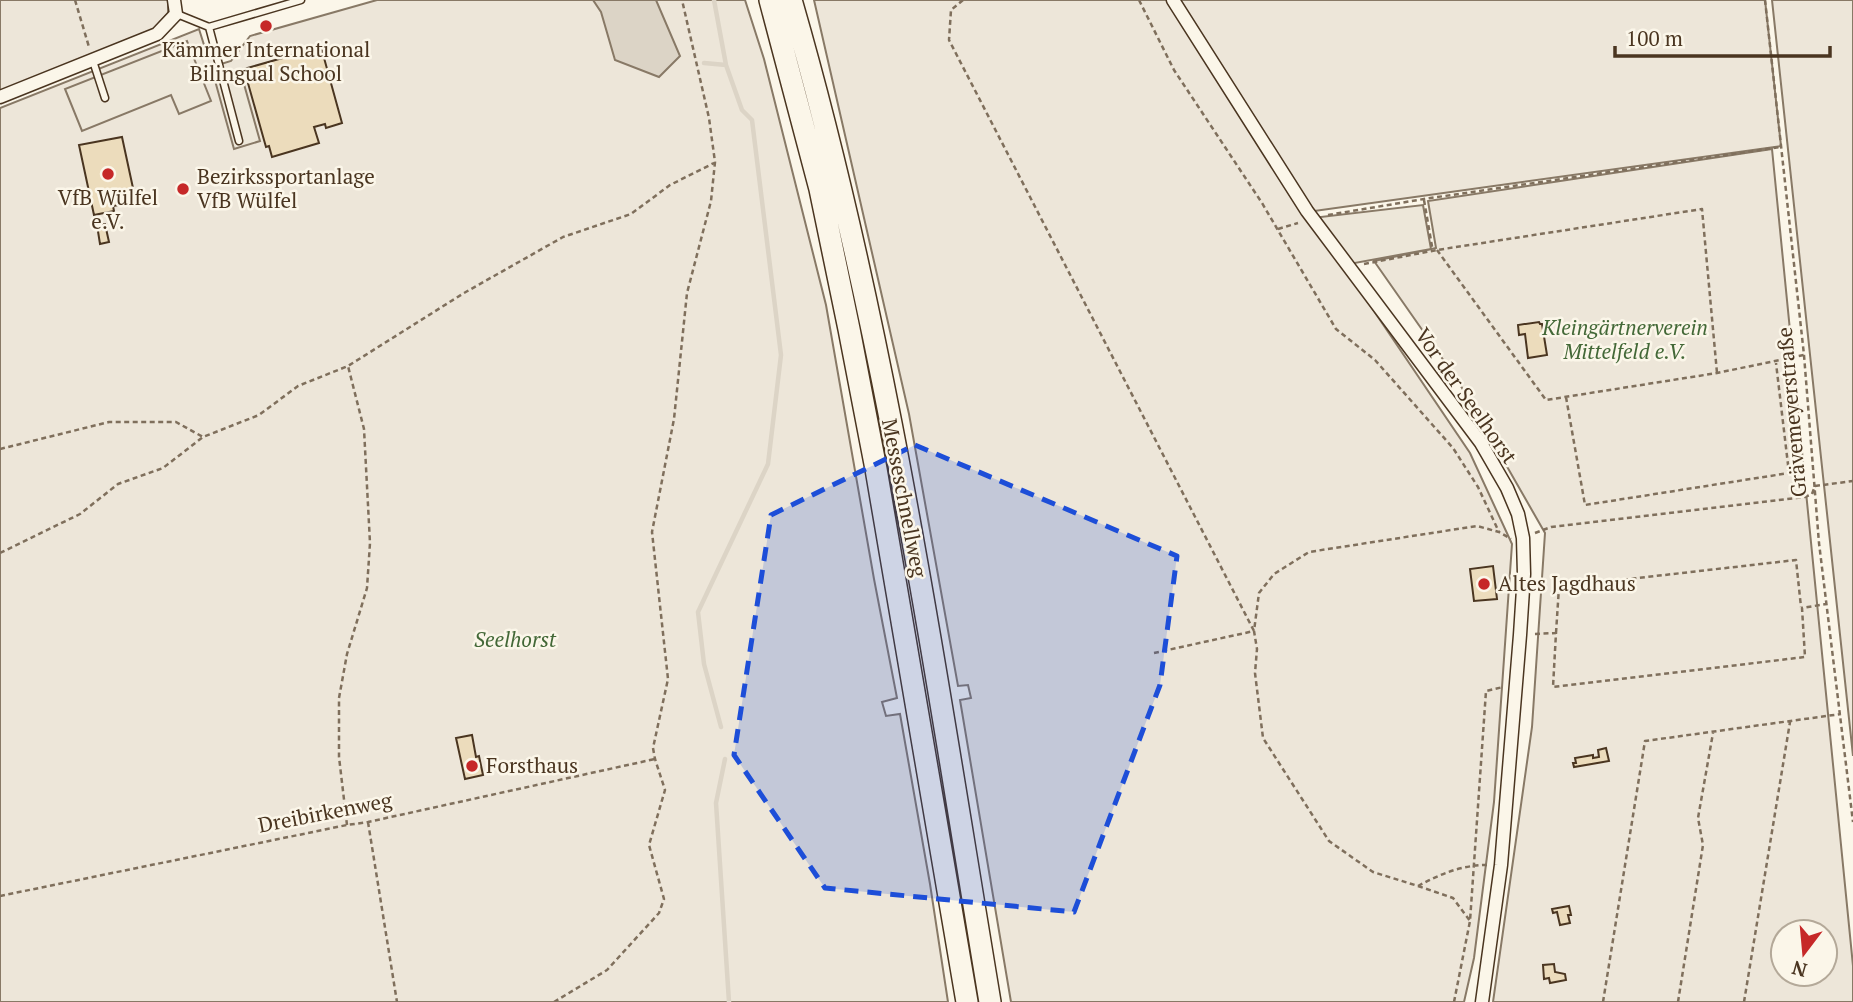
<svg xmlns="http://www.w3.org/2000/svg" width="1853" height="1002" font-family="'PT Serif',serif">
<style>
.green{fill:#ede6d9;stroke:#887966;stroke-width:2;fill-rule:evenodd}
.parking{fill:#ede7d9;stroke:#887966;stroke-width:2}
.water{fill:#dcd4c6;stroke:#887966;stroke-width:2}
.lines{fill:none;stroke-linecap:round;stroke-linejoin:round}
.stream{stroke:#dcd4c6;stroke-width:4.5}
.building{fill:#ecdcbc;stroke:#4a3520;stroke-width:2}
.service-casing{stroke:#4a3520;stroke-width:9}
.minor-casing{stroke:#4a3520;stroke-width:15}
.trunk-casing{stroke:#4a3520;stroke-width:24}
.path{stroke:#7f6f5c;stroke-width:2.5;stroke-dasharray:5 3.5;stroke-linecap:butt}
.service{stroke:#fbf6e9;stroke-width:6}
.minor{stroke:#fbf6e9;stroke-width:12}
.trunk{stroke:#fbf6e9;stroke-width:21}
.marked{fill:#1d4ed8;fill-opacity:0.2;stroke:#1d4ed8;stroke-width:5;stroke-dasharray:14 9;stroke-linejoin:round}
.poi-dot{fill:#c62828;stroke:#fbf6e9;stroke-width:2.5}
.labels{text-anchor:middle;stroke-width:5;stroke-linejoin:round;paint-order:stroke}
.poi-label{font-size:21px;fill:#4a3520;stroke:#fbf6e9;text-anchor:start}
.park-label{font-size:21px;font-style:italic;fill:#436837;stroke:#fbf6e9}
.street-label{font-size:21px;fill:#4a3520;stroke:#fbf6e9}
</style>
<rect width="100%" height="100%" fill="#fbf6e9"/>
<path class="green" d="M0 0H168V13L154 29 0 91Z
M377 0H745L764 59 826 305 874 579 897 698 882 702 886 716 900 714 930 884 948 1002H0V108L199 29 205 48 215 46 221 64 231 61 250 36Z
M814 0H1765L1781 146 1307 212 1470 453 1512 544 1494 802 1474 958 1464 1002H1011L960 700 971 698 968 685 958 686 909 414Z
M1772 0H1853V756Z
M1772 149 1853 966V1002H1493L1532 727 1545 533 1458 381 1374 261 1436 248 1428 201ZM1783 932H1825V974H1783Z"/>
<path class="parking" d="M187 41 211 101 179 114 171 95 82 131 65 89Z
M240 70 260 141 234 149 214 77Z
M1423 205 1431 249 1344 265 1312 218Z"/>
<path class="water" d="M593 0H656L680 56 659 77 615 60 601 12Z"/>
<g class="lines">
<path class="stream" d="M714 0 726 65
M704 63 726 65 742 110 752 120 781 355 768 464 698 612 704 664 721 727
M725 759 716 803 729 1002"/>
</g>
<path class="building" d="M321 47 342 123 326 128 325 124 314 127 319 143 272 157 269 146 266 147 264 140 244 69Z
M122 137 136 202 113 206 114 211 94 215 79 145Z
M105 224 109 242 100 244 97 225Z
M1539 322 1540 324H1542L1547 355 1528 358 1525 334 1519 335 1518 325Z
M1493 566 1497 599 1474 601 1470 569Z
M472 735 476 757 479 756 483 775 465 779 456 738Z
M1606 748 1609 761 1574 767 1573 763H1576L1575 758 1593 755V758L1599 757 1598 750Z
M1569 906 1571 915H1568L1570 923 1560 925 1557 912 1553 913 1552 909Z
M1554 964 1555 972 1565 974 1566 980 1550 983 1549 978 1544 979 1543 965Z"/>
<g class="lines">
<defs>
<path id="service" d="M177 14 209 27 301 0
M209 27 239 141
M93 61 105 98"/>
<path id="minor" d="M1173 0 1307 211 1481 443 1507 488 1518 514 1523 538 1524 574 1520 635 1501 865 1482 1002
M0 97 157 34 176 14 174 0"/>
<path id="trunk" d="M770 0 820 189 849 329 876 469 967 1002
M791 0C886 328 934 666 990 1002"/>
</defs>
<use href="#service" class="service-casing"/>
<use href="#minor" class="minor-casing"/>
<use href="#trunk" class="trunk-casing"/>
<path class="path" d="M75 0 89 47
M963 0 951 10 949 40 1254 631
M1139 0 1174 70 1262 203 1336 329 1375 360 1453 448 1478 487 1499 532
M1765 0 1804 355 1819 543 1853 822
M1424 200 1433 252
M1328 215 1424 199 1781 147
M1278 229 1298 223
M1437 250 1546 400 1717 373 1804 355
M1364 264 1437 250 1702 209 1717 373
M1566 397 1585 505 1789 473 1776 363
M0 449 109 422H176L203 437
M1535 533 1551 527 1805 497 1812 494 1815 486 1853 481
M0 553 80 514 118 484 163 468 203 437 259 415 298 386 348 366 464 293 563 237 631 214 670 185 714 163
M1556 633 1559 587 1796 560 1801 607
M1535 634 1556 633 1553 687 1805 657 1802 608 1826 604
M1154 653 1254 631
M368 822 397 1002
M347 825 339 757V698L347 654 367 588 370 543 364 429 348 366
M1487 865C1462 865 1440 874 1418 886L1373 872 1329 841 1263 738 1255 673 1257 649 1254 631 1259 593 1274 574 1309 552 1477 526 1499 532 1511 539
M1418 886 1453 898 1470 921
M0 896 347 825 368 822 655 759
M554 1002 607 970 659 913 664 899 649 845 665 790 655 759 653 748 668 679 652 532 674 419 687 293 711 201 715 162 709 118 682 0
M1454 1002 1470 921 1486 691 1503 687
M1603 1002 1645 741 1841 714
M1678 1002 1703 845 1698 818 1713 733
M1744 1002 1790 722"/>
<use href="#service" class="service"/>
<use href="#minor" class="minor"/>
<use href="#trunk" class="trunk"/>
</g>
<path class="marked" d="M915 445 1177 556 1160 685 1074 912 825 888 734 755 771 515Z"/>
<g class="poi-dot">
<circle cx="266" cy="26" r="7"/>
<circle cx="108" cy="174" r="7"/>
<circle cx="183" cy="189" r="7"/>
<circle cx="1484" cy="584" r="7"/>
<circle cx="472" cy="766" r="7"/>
</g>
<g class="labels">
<g class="poi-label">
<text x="266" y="57" text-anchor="middle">Kämmer International<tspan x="266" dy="24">Bilingual School</tspan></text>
<text x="197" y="184">Bezirkssportanlage<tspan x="197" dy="24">VfB Wülfel</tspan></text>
<text x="108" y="205" text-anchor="middle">VfB Wülfel<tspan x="108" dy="24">e.V.</tspan></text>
<text x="1498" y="591">Altes Jagdhaus</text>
<text x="486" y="773">Forsthaus</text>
</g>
<g class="park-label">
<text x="1625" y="335">Kleingärtnerverein<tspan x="1625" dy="24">Mittelfeld e.V.</tspan></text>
<text x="515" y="647">Seelhorst</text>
</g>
<g class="street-label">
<text transform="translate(1466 396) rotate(55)" y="7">Vor der Seelhorst</text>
<text transform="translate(1792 412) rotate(-95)" y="7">Grävemeyerstraße</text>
<text transform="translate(904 498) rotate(79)" y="7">Messeschnellweg</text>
<text transform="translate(325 813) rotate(-11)" y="7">Dreibirkenweg</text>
</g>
</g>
<g transform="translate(1804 953) rotate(196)"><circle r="33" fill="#fbf6e9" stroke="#b4a999" stroke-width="2"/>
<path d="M0-5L12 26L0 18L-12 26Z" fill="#c62828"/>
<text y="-10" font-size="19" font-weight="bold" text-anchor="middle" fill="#4a3520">N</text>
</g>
<path d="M1615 46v10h215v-10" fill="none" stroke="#4a3520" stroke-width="3.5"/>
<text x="1626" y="46" font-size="21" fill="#4a3520" stroke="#fbf6e9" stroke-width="5" paint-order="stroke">100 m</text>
</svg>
